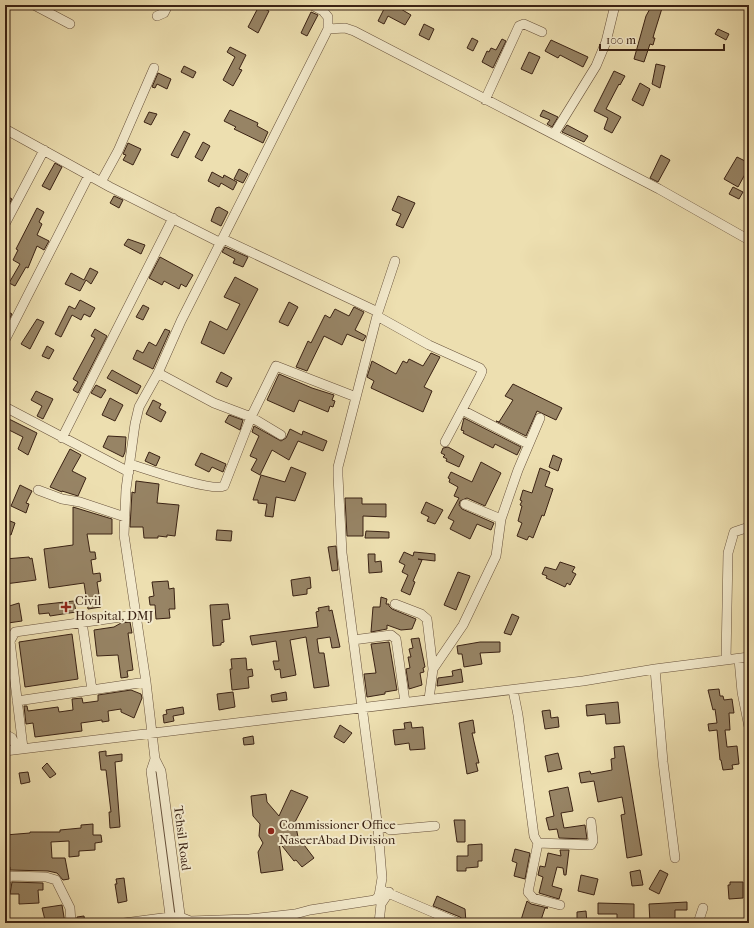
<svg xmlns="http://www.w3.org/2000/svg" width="754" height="928" font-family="'IM FELL French Canon',serif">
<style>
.building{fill:#978465;stroke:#3a2214}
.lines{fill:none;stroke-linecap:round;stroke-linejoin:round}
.minor-casing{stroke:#67513b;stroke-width:10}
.minor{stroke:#f3eacc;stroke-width:9}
.poi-dot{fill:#8f2418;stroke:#f3eacc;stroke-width:1.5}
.labels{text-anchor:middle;stroke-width:4;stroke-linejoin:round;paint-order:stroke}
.poi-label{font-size:13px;fill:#3a2214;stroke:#f3eacc;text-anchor:start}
.street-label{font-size:13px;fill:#3a2214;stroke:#f3eacc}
</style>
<rect width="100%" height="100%" fill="#eddfb0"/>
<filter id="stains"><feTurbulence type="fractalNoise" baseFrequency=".005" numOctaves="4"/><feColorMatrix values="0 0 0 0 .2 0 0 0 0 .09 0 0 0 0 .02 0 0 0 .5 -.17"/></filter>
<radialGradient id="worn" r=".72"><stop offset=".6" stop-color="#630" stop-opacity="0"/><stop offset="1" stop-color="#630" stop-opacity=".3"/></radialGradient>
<path class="building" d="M386 5H394L411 15 405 25 388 16 384 24 378 21Z
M652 5H663L654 34 653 38H655L653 45 650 44 644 62 634 59 646 16Z
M259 6 269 11 258 33 248 27Z
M311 12 318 15 307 36 301 33Z
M424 24 434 29 429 40 419 35Z
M718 29 729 34 726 40 715 34Z
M472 38 478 41 473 51 467 48Z
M502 39 506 41 493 68 482 62 487 51 489 52 491 48 496 50Z
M551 40 588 57 583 67 560 55 558 58 545 51Z
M230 47 246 55 239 69 242 70 233 86 223 80 235 57 227 52Z
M529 52 540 57 532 74 521 69Z
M656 64 665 66 660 88 652 84Z
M184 66 196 72 193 78 181 72Z
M614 71 625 76 620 85 619 84 606 109 621 117 612 133 604 129 608 118 594 111Z
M158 73 171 79 167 89 157 84 155 88 152 87Z
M640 83 650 89 643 106 632 100Z
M230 110 258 123 257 126 268 132 263 143 234 129 236 127 224 121Z
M543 110 558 117 552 127 547 124 550 120 540 116Z
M149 112 157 114 151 125 144 122Z
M567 125 588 136 584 142 562 132Z
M184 131 190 134 178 158 171 155Z
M203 142 210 146 202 161 195 157Z
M128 143 141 149 133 165 123 160 126 155 123 154Z
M661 155 670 160 658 182 650 178Z
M737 157 749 163 747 166 749 167 738 187 724 179Z
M55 163 62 167 50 190 42 186Z
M239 169 248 174 243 183 234 179Z
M212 172 223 178 224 175 237 182 233 190 221 183 219 187 208 181Z
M733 187 743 192 739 199 729 194Z
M5 195 12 199 5 211Z
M114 196 123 200 119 208 110 203Z
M398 196 415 203 403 228 396 225 401 214 392 210Z
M219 207 228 212 221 226 211 221 216 208Z
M37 208 44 212 39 222 42 224 37 235 49 241 44 250 37 246 28 268 26 267 15 286 9 283 20 264 13 260 18 250 16 249Z
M128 239 145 245 141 254 124 245Z
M225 247 248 257 243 267 233 263 235 259 222 252Z
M160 257 193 275 186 287 181 284 179 289 164 281 162 285 149 278Z
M90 268 98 272 91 284 86 280 80 291 65 284 71 273 84 280Z
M235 277 258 289 224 354 201 343 210 321 227 330 240 304 224 297Z
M80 300 95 308 90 317 84 314 81 320 72 315 61 337 55 334 69 306 75 309Z
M289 302 298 307 288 326 279 322Z
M143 305 149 308 143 320 136 317Z
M354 307 364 312 355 330 366 336 363 341 347 334 342 345 324 336 307 371 296 367 308 341 311 343 325 315 330 318 335 309 349 316Z
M5 310 12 314 5 327Z
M37 319 44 322 30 349 21 344Z
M95 329 107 336 78 393 73 390 78 382 73 379 95 338 91 336Z
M165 329 170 331 153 369 133 359 137 350 143 353 149 342 156 346Z
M47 346 54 350 49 359 42 356Z
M431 353 440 357 424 387 432 391 423 412 371 388 374 381 367 377 372 361 396 374 403 361 407 363 409 359 423 366Z
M112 370 141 386 137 394 107 378Z
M221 372 232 378 227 387 216 382Z
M279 374 312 388 334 395 332 400 335 401 333 407 330 406 328 412 299 400 294 412 267 400Z
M513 384 562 408 556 420 537 411 526 436 496 421 499 422 513 400 505 396Z
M96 385 106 390 101 398 91 393Z
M36 391 53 399 43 419 37 416 42 406 31 400Z
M110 398 123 405 115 421 102 415Z
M153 400 161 404 159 408 166 412 161 422 146 414Z
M229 415 243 420 240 430 225 422Z
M5 417 37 433 28 455 18 449 23 437 5 428Z
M464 418 521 447 517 455 495 444 493 448 463 433 464 431 461 430Z
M254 426 281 441 286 438 290 429 302 435 303 431 327 441 323 451 298 441 289 460 272 450 260 475 251 470 257 459 250 456 259 436 252 432Z
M108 436 126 437 125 452 123 457 103 447Z
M448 447 464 456 459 467 446 461 447 459 443 457 445 455 441 453 443 448Z
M70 449 81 455 72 471 86 478 78 496 62 491V492L50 487Z
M149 452 160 457 156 466 145 461Z
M201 453 226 464 223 472 212 467 209 472 195 465Z
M553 455 562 459 558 471 549 467Z
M481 462 501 473 485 506 467 498 460 501 459 505 462 509 494 523 491 530 477 524 470 539 450 529 454 521 448 518 459 498 454 496 458 487 449 482 450 479 448 478 451 472 472 482Z
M291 467 306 473 295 501 276 497 273 517 265 516 267 504 258 503V500H253L261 475 285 482Z
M540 468 550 472 545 486 553 489 544 516 542 515 533 538 529 536 527 540 517 536 522 523 518 521 522 506 520 505 522 501 520 500 523 490 532 493Z
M136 481 159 484 157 503 179 505 175 536 167 535V537L158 536V538H144L143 527H130L132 492 135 493Z
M20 485 32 491 26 503 29 504 26 513 11 506Z
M345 498H362V504H386V517L363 516V536H347Z
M426 502 443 510 435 524 427 521 429 517 421 513Z
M73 507 112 519V534H87L90 552H95L96 559 91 560 93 574 100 573 101 581 97 582 101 607 88 609 84 583 49 588 44 549 73 545Z
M5 519 15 523 11 535 5 533Z
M217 530 232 531 231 541 216 540Z
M366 531 389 532V538H365Z
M336 546 338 570 332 571 328 547Z
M404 552 413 556 414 552 435 554V561L418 559 422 560 413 581 415 582 410 595 401 591 408 575 402 572 405 565 399 562Z
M368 554H375V562L381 561 382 572 369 573Z
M29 557 30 559 32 558 36 580 5 584V559Z
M560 562 575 567 572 572 576 574 570 585 567 583 565 587 546 578 547 576 542 574 545 567 556 570Z
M458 572 470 576 456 610 444 605Z
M310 577 311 588 307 589V594L293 596 291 580Z
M168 581 169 589 174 588 175 609H169L170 618 156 619 155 605H150L149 597 154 596 152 582Z
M381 597 387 599 386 604H389V606L392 609 416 619 412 629 401 630 387 625V629L371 632 373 607H380Z
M74 601 76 612 50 616 49 613 39 614 38 605Z
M19 603 22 621 8 623 6 607Z
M228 604 230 619 222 620 224 642 221 643V645L213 646 210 605Z
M329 606V611L332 610 340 647 332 648 330 637 317 639 319 653H324L329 686 314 688 306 637 290 640 296 675 281 678 280 669 275 670 273 661H279L276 641 252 645 250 636 318 627 316 612 319 611 318 608Z
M512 614 519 617 511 635 504 633Z
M130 622 132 633H128L133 670 127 671 128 677 121 678 118 655 97 656 94 630 114 627 121 623Z
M72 634 78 679 25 687 19 642Z
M419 638 425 667 423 668 424 672 420 673 422 685 409 689 406 669 410 668 408 657H411L409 649 413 648 411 639Z
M389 642 397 690 385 692V694L367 697 364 674 376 673 371 644Z
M480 642H500V652L480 653 482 664 464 667 462 654H458L457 646Z
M246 658 247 670 252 669 253 676 248 677 249 688 232 690 230 669H232L231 659Z
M461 669 463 682 437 686 438 678 453 676 452 671Z
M719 689 720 696H723L724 700 732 699 734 713H729L730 730H725L727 747 737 746 739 764 732 765 733 769 723 770 721 760H720L717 730 709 731 708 724 717 723 715 709 713 710 708 690Z
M131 690 141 694 142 698 134 718 121 712V709L108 711 109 721 102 722V720L81 723 82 731 35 737 33 723 26 724 24 706H27L28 711 58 707 59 712 73 710 72 699 82 698 83 703 98 701V695Z
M233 692 235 707 219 710 217 694Z
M286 692 287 700 272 702 271 695Z
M618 702 620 723 606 724 605 714 587 716 586 705Z
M183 707 184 714 173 716 174 721 164 723 163 715 167 714 166 710Z
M550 710 551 718 558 717 559 727 545 729 542 711Z
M473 720 475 733H472L479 763H476L478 771 467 774 459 723Z
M411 722 412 728 423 727 425 749 410 750 409 743 395 745 393 730 405 729 404 723Z
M340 725 352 733 344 743 334 737Z
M253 736 254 744 244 745 243 738Z
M624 746 642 855 627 858 621 815 625 814 622 797 598 802 594 781 581 783 579 773 590 771 591 774 612 770 611 759 615 758 614 747Z
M106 751V756L122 754V761L115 762 120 827 110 828 109 812H111L106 770H101L99 752Z
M558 753 562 769 548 772 545 756Z
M47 763 56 774 50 778 42 768Z
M28 772 30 782 21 784 19 773Z
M568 787 573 811 561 813 564 828 585 825 587 839 559 838 557 829 549 830 546 818 554 816 549 791Z
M291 790 308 797 295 822 298 837 314 858 302 867 296 860 294 861 279 842 283 870 261 873 258 852 263 843 259 836 260 824 253 816 251 796 266 794 267 802 279 816Z
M454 820H465V842H457Z
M93 824V835H101L102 842 95 843V850L79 851V856L69 857V841L51 842 52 858H65L69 879 63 880 57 873 48 871 10 870V867H5V835L30 833V832H60V830L81 828V825Z
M482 844V861H478V867L466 868V871H457V856H468V845Z
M515 849 530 853 525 879 514 876 517 863 512 861Z
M560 850H569L566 875H564L563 868 557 867 552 886 562 889 559 899 539 893 543 877 538 875 540 866 545 867 548 853 561 856Z
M640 870 643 885 632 886 630 872Z
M660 870 668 874 659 894 649 889Z
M581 875 598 879 594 895 578 891Z
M124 878 127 901 118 903 115 884H117L116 879Z
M12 882 43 883V890H38L39 903 19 904V894H10Z
M730 882H743V898L729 899 728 885H730Z
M437 896 465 909 466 922 460 917 433 906Z
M527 901 531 904 548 908H545L540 923H520Z
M687 902V910H675V920L650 923 649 904Z
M598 903 634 904V919H617V914H598Z
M62 905 65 923H55L54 919 45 920 42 908Z
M586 911 587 923H577V912Z
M84 916 85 923H77V917Z"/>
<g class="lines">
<defs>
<path id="minor" d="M34 5 70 24
M157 16 164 13 168 5
M328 29 345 28 354 31 659 189 749 240
M485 100 519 26 524 24 542 32
M5 129 110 187 221 243
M554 134 596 66 606 42 615 5
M101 182 118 151 154 68
M5 224 44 150
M223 239 378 312
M377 316 429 345 480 368 482 371 480 376 445 442
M5 340 89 175
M158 373 214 403 251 417 281 435
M5 407 129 472
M462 410 528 444
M62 438 173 218
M130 464C146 469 212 492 224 486L251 417 276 366 356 397
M38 490 62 499 80 502 125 517
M465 504 501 519
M395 604 421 614 427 619 433 669 429 699
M82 622 92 690
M353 640 391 635 396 639 405 702
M739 659 742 692 749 727
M726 660 728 553 734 532 749 527
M433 669 463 625 496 556 501 519 518 470 540 418
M655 669 663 762 675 858
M513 690 518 715 534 836 538 843 528 892 533 898 560 905
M17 701 146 682
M5 734 12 738 17 749
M23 748 10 641 15 632 135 615
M5 751 583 681 655 669 749 657
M155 759 161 771 181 922
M378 829 387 827 390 830 435 826
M538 843 591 845 593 841 591 822
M5 889 6 880 10 876 46 877 56 880 70 908 71 923
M381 890 458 923
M124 923 170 917H180L190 921 249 919 295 914 310 910 375 900 379 896 382 878 378 829 342 553 338 476V467L378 312 395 261
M171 923 151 771 155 759 146 682 124 535 126 489 135 424 139 407 158 373 181 321 328 29V17L323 11 312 5
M379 923 381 904 389 892
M698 923 703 908"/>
</defs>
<use href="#minor" class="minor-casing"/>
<use href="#minor" class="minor"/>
</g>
<g class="poi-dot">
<path d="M64 601h4v4h4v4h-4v4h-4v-4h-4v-4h4z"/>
<circle cx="271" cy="831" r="4"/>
</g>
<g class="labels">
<g class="poi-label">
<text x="75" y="605">Civil<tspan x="75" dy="15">Hospital, DMJ</tspan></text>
<text x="279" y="829">Commissioner Office<tspan x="279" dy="15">NaseerAbad Division</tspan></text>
</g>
<g class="street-label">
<text transform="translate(183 838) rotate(83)" y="5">Tehsil Road</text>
</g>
</g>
<rect width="754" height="928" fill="none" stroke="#eddfb0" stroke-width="20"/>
<rect x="6" y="6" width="742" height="916" fill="none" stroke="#3a2214" stroke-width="2"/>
<rect x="10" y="10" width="734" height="908" fill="none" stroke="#3a2214"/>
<path d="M600 44v6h124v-6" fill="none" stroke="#3a2214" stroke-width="2"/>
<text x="606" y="44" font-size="12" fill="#3a2214" stroke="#f3eacc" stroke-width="3" paint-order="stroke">100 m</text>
<rect width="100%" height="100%" filter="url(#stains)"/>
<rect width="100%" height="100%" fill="url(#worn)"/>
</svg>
